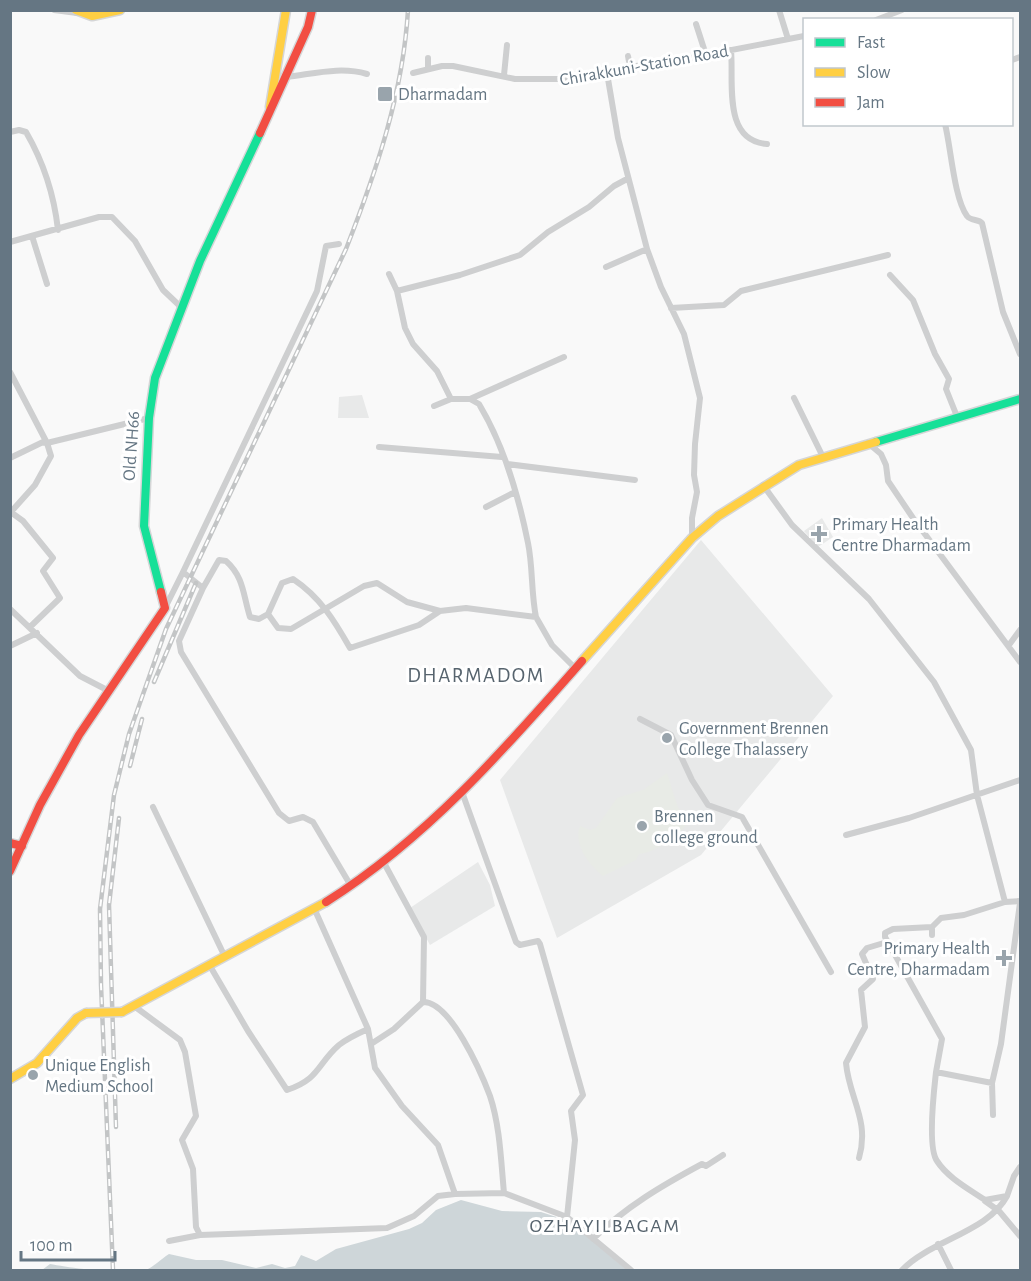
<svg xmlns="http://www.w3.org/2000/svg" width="1031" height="1281" font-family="'Alegreya Sans',sans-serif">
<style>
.built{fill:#e8e9e9}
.green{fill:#e8ebe6}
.water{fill:#ced6d9}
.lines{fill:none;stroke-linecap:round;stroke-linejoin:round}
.fast-casing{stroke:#d5d6d7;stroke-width:11}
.slow-casing{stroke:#d5d6d7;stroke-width:11}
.jam-casing{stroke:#d5d6d7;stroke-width:11}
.street{stroke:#cecfd0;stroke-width:6}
.fast{stroke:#16e098;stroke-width:8}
.slow{stroke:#ffcf43;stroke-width:8}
.jam{stroke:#f24e42;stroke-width:8}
.rail-casing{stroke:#c3c5c6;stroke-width:4.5}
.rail{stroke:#fff;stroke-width:2;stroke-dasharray:7;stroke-linecap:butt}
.slow-bridge-casing{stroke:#d5d6d7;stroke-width:11;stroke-linecap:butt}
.slow-bridge{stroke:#ffcf43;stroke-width:8}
.poi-dot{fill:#99a4ac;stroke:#fff;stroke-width:2}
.labels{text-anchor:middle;stroke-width:6;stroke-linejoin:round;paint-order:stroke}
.street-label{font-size:18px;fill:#657683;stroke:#fff}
.poi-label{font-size:18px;fill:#657683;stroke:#fff;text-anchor:start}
.neighbourhood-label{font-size:20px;letter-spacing:1.5px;fill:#57646e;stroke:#fff}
.quarter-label{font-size:21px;letter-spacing:1.5px;fill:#57646e;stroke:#fff}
</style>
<rect width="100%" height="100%" fill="#f9f9f9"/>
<path class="built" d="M362 395 369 418H338L339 397Z
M822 518 833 537 818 547 804 531Z
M701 540 833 696 701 855 557 938 500 780Z
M478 862 490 885 495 906 430 945 410 908Z"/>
<path class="green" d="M667 773C670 780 677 811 682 812 685 813 688 812 692 814V818C683 833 656 853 639 854L636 860 603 876C589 865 573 844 580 826L590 830 596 828 617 798 643 790Z"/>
<path class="water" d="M461 1200 502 1211 541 1212 569 1221 627 1270H42L50 1264C71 1268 124 1275 145 1270 153 1268 162 1258 169 1254L196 1260H222L256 1268 272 1264 285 1268 295 1266 301 1255 316 1261 336 1249 409 1229 422 1223 436 1210Z"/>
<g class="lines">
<defs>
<path id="fast" d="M876 442 1020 399
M161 592 144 526 149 418 155 378 200 261 260 133"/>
<path id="slow" d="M76 10 92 16 120 10
M270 107 286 10
M582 661 692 538 718 516 799 465 876 442
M122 1012 326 902
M10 1079 37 1063 77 1018 86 1013"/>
<path id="jam" d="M260 133 308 27 312 10
M10 843 22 846
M10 871 40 805 79 735 165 608 161 592
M326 902C426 839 505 749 582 661"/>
</defs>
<use href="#fast" class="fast-casing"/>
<use href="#slow" class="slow-casing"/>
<use href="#jam" class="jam-casing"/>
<path class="street" d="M54 10 77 13
M779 10 788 39
M876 20 902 10
M696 24 706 55
M731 50C734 81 722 141 767 144
M628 56 630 67
M1012 60 1020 57
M428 69V58
M413 73 442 66H453L515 79H583L615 69 685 59 804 36
M607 73 618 138 647 249 661 287 684 334 700 398 695 444 694 475 697 492 692 518V538
M286 77C313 74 340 66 367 74
M506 77 504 75 507 45
M945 124C951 148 954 198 967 216 971 221 978 219 982 223L1003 312 1020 354
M10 132 19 130 26 132C44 163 54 194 58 230
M32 236 47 284
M10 242 99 217H112L135 241 163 290 182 308
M606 267 647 249
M890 275 913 300 935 354 949 379 946 389 958 419
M397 291 460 275 520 255 548 232 589 207 614 186 627 179
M671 308 724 305 741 291 888 255
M10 372 47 443 43 442 10 458
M794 398 823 457
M470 399 564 357
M434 406 451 399
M868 443 881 454 886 465 888 481 913 518 1020 662
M379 447 502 457
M507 464 635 480
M763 485 792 525 869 599 934 682 971 750 977 795 1005 902 1020 901
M486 507 515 492
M10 513 35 485 51 456 47 443 149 418
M12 513 23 521 53 558 43 571 60 598 31 626
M183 572 317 291 326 246 339 244
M203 588 219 560 226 561C244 577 243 595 250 617L259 619 268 614 282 583 293 579C320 597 334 620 350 648L419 625 440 611 466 608 536 617C531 593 533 567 528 543 519 498 503 444 479 404L470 399H451L437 371 413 344 405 328 397 291 389 274
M165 608 183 572 203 588 179 641 181 652 279 813 289 821 303 817 313 822 351 886
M10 609 80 676 109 691
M268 614 278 628 291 629 364 586 377 583 407 602 440 611
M536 617 552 645 576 669
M1009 645 1020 630
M10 646 37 633
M640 719 671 735 692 780 708 805 742 817 831 972
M462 792 516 942 520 945 538 941 540 944 583 1095 571 1111 575 1140 567 1217
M153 807 225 957
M846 835 909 818 1020 780
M1020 903 1001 1044 992 1083 936 1072C934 1090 927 1147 937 1161 948 1178 969 1189 985 1200L1007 1196 1014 1176 1020 1167
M314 908 368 1029 375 1068 402 1106 438 1145 455 1194 504 1193 567 1217 631 1270
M932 927 893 929 885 933V937L942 1039 936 1072
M932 935V927L941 918 964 915 1005 902
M210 966 248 1031 287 1090C320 1079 317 1064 339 1045 348 1038 359 1033 368 1029
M423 1002C450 1001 481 1072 490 1096 500 1126 501 1161 504 1193
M134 1006 180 1040 185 1052 196 1116 182 1140 193 1169 196 1227 200 1235
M371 1044 394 1029 423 1002 424 937 383 861
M992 1083 993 1115
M859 1158C870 1120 849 1098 846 1063L865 1027 861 990 873 979 862 954 867 948 887 942
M985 1201 999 1211 1020 1236
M593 1239C625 1207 663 1185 702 1164L706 1166 723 1155
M169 1241 200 1235 387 1228 414 1216 438 1196 455 1194
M938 1244 951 1270
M902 1270C931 1240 988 1232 1007 1196"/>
<use href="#fast" class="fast"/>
<use href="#slow" class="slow"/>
<use href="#jam" class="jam"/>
<defs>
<path id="rail" d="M154 682 196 583
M130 766 142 719
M116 1127 109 905 119 818
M113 1270 101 985 100 909 114 795 129 734 166 629 346 249C376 172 403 94 408 10"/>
</defs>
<use href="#rail" class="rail-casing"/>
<use href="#rail" class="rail"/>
<defs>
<path id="slow-bridge" d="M86 1013 122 1012"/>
</defs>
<use href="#slow-bridge" class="slow-bridge-casing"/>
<use href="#slow-bridge" class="slow-bridge"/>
</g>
<g class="poi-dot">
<rect x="377" y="86" width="16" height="16" rx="3"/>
<path d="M816 525h6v6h6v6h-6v6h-6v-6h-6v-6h6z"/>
<circle cx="667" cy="738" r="6"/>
<circle cx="642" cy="826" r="6"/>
<path d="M1001 949h6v6h6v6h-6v6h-6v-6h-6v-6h6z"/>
<circle cx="33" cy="1075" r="6"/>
</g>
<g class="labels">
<g class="street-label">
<text transform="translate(644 65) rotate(-10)" y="6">Chirakkuni-Station Road</text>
<text transform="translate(131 446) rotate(-86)" y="6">Old NH66</text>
</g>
<g class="poi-label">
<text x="398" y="100">Dharmadam</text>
<text x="832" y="530">Primary Health<tspan x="832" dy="21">Centre Dharmadam</tspan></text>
<text x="679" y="734">Government Brennen<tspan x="679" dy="21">College Thalassery</tspan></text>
<text x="654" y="822">Brennen<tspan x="654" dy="21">college ground</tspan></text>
<text x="990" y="954" text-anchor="end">Primary Health<tspan x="990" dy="21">Centre, Dharmadam</tspan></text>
<text x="45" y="1071">Unique English<tspan x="45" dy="21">Medium School</tspan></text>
</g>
<g class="neighbourhood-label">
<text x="605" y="1232">OZHAYILBAGAM</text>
</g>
<g class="quarter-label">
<text x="476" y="682">DHARMADOM</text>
</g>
</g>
<rect width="1031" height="1281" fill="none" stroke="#657683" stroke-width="24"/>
<rect x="803" y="18" width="210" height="108" fill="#ffffff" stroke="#c1c8cd" stroke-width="1.5"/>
<rect x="815" y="38" width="30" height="9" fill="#16e098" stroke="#c1c8cd" stroke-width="1.5"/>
<text x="857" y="48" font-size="18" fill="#657683">Fast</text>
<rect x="815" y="68" width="30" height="9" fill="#ffcf43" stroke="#c1c8cd" stroke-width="1.5"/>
<text x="857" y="78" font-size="18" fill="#657683">Slow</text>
<rect x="815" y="98" width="30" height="9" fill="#f24e42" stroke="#c1c8cd" stroke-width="1.5"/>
<text x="857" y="108" font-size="18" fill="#657683">Jam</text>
<path d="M21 1251v9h94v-9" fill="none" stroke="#657683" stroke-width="3"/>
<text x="30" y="1251" font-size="18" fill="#657683" stroke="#ffffff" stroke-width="4.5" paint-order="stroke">100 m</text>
</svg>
